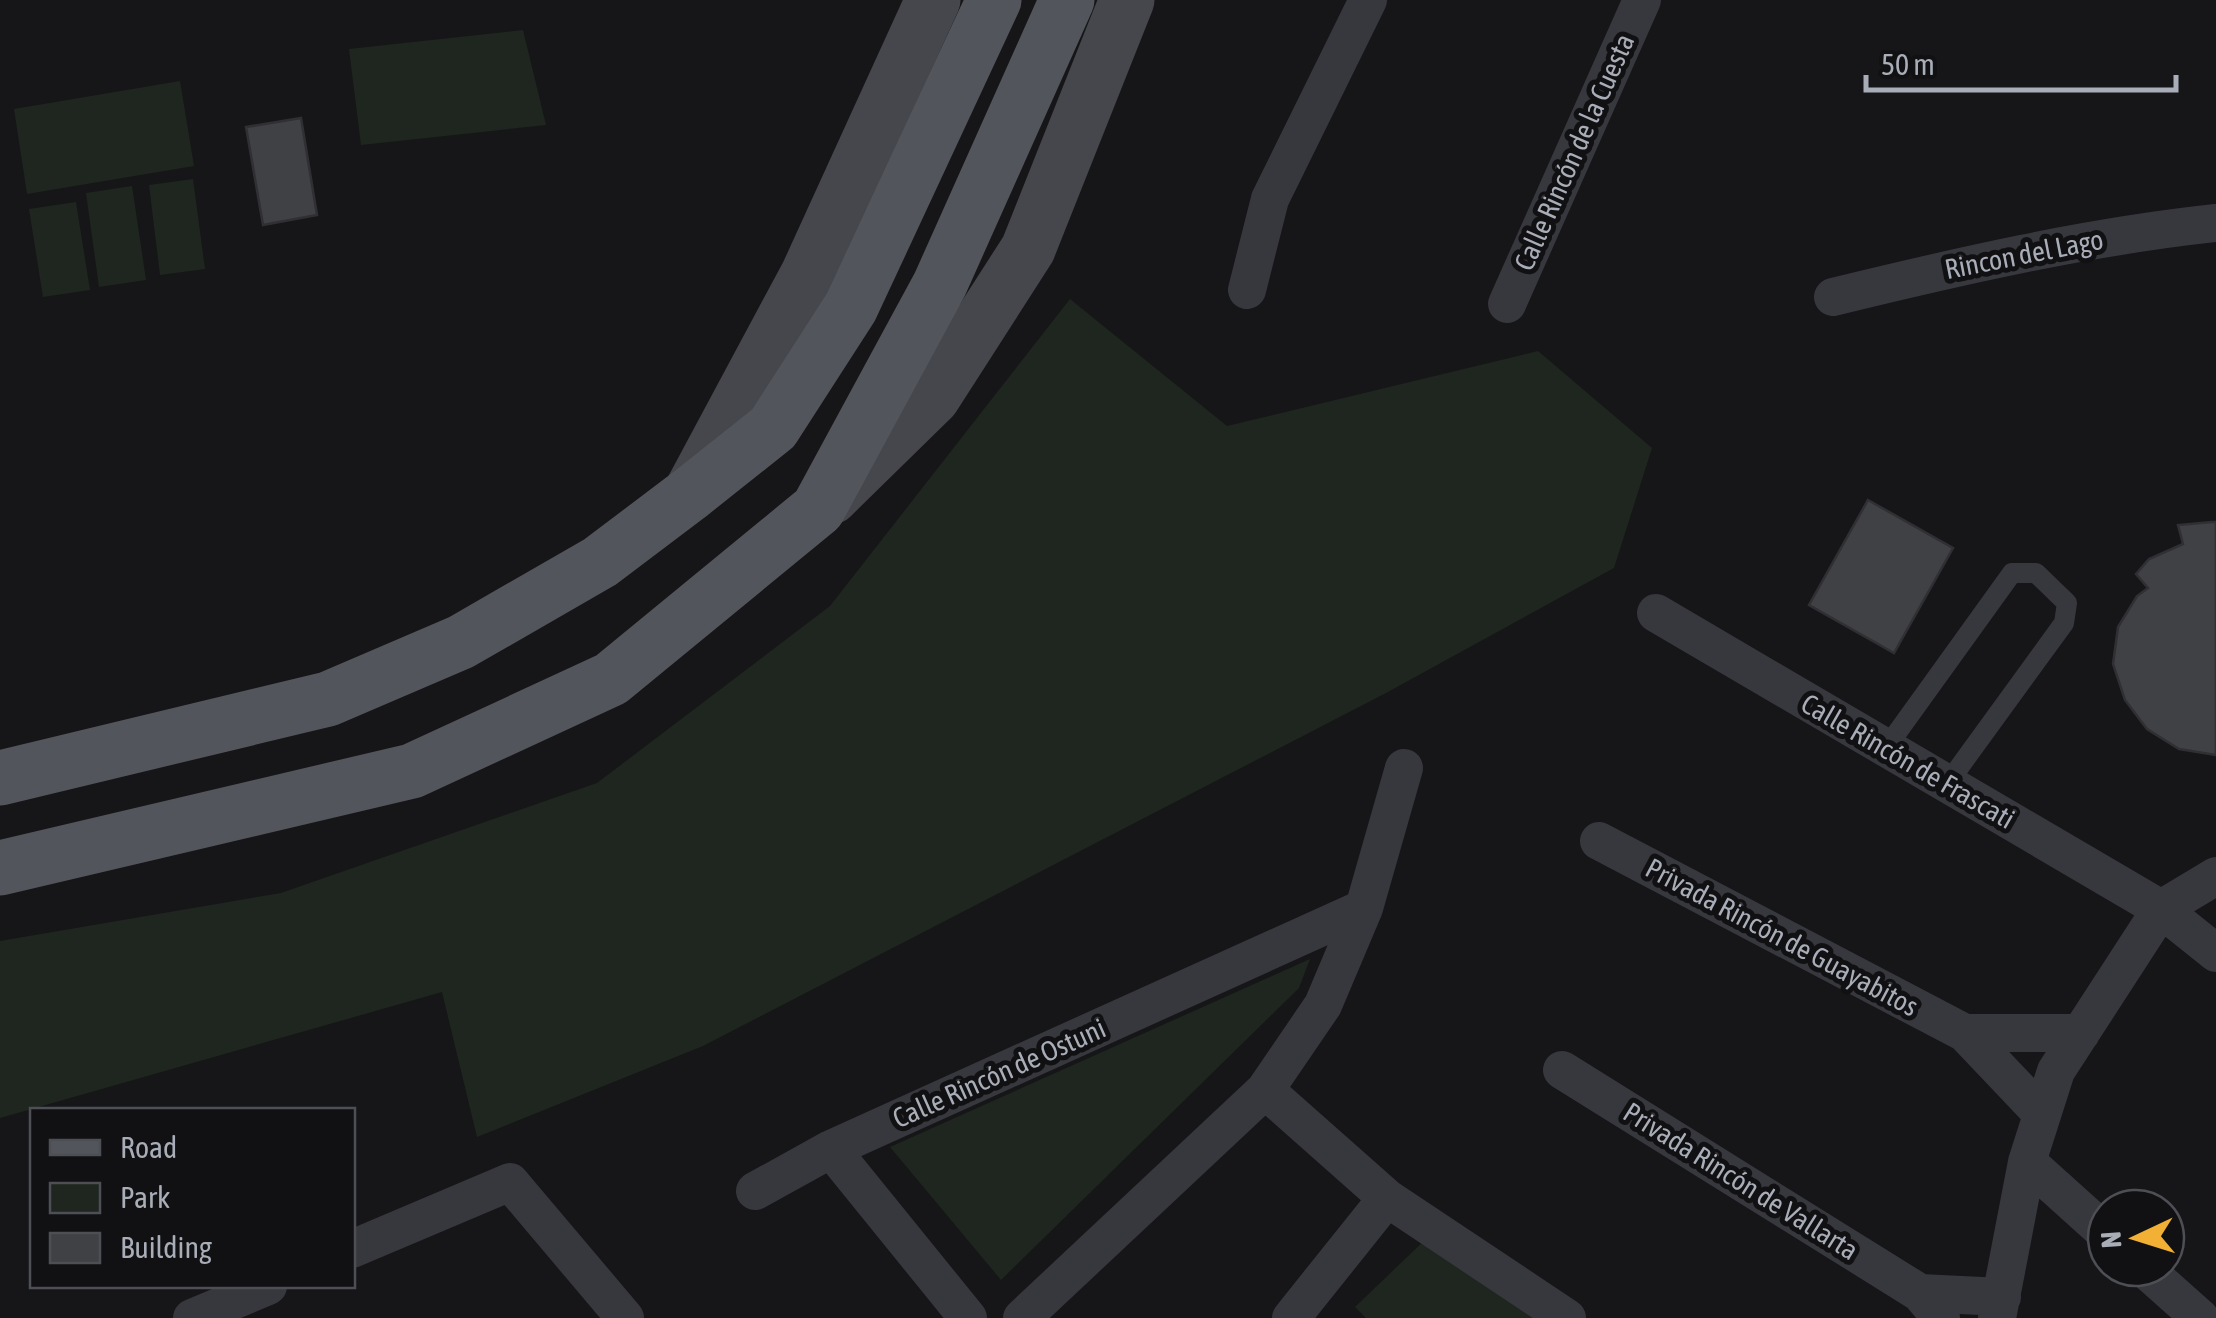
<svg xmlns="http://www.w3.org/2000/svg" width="2216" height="1318" font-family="'Asap Condensed',sans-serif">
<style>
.green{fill:#1e261f}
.building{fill:#404145;stroke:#303034;stroke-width:2.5}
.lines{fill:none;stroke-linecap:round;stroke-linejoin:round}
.lane{stroke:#37383d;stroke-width:20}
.street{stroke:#37383d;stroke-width:38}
.secondary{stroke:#45474d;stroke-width:55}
.primary{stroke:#53555c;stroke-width:55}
.labels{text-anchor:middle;stroke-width:10;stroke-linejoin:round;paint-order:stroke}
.street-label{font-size:28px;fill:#a8adb8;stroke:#111113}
</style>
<rect width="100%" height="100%" fill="#161618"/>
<path class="green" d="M523 30 546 125 361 145 349 49Z
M180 81 194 166 27 194 14 109Z
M193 179 205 269 160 275 149 185Z
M132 186 146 280 99 287 86 193Z
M76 202 90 290 43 297 29 209Z
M1070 299 1227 426 1538 351 1652 448 1614 568 1386 693 703 1046 477 1137 442 992 0 1118V941L281 893 597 783 830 606Z
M1310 959 1299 988 1001 1280 890 1147Z
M1429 1236 1555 1318H1366L1355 1307Z"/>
<path class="building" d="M301 118 317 215 263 225 246 127Z
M1868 500 1953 548 1894 653 1809 605Z
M2212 522H2216V755L2179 749 2147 729 2125 700 2113 664 2118 627 2137 596 2148 588 2136 574 2149 559 2183 544 2178 525Z"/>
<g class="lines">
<path class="lane" d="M1886 748 2012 573H2036L2067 603 2064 623 1947 784"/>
<path class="street" d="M1247 290 1270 199 1368 0
M1833 297C1960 266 2086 237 2216 223
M1507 304 1642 0
M1656 613 2161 909 2216 953
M1599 841 1965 1033 2041 1113
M1965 1033H2081
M1562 1070 1920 1293 1941 1318
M1265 1090 1387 1198 1567 1318
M831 1149 968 1318
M2027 1162 2106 1233
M755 1191 831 1149 1364 908
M352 1249 510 1182 625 1318
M2144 1268 2200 1318
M1920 1293 2002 1297
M192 1318 268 1286
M1022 1318 1265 1090 1323 1005 1364 908 1404 768
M1291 1318 1387 1198
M1997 1318 2027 1162 2056 1071 2161 909 2216 876"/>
<path class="secondary" d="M690 494 808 274 933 0
M831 497 933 397 1028 249 1127 0"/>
<path class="primary" d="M0 778 328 699 461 642 600 562 690 494 773 428 851 307 994 0
M0 868 412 771 611 679 818 509 940 284 1067 0"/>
</g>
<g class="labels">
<g class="street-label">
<text transform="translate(1574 152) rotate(-66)" y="10">Calle Rincón de la Cuesta</text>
<text transform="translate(2024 254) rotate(-11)" y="10">Rincon del Lago</text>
<text transform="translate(1908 761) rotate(30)" y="10">Calle Rincón de Frascati</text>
<text transform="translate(1782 937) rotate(28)" y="10">Privada Rincón de Guayabitos</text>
<text transform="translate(999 1073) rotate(-24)" y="10">Calle Rincón de Ostuni</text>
<text transform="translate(1741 1181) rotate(32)" y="10">Privada Rincón de Vallarta</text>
</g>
</g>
<rect x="30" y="1108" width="325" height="180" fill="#111113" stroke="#4d4f55" stroke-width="2.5"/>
<rect x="50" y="1140" width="50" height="15" fill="#53555c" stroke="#4d4f55" stroke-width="2.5"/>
<text x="120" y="1158" font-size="30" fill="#a8adb8">Road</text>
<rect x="50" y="1183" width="50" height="30" fill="#1e261f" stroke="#4d4f55" stroke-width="2.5"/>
<text x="120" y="1208" font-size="30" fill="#a8adb8">Park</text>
<rect x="50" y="1233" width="50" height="30" fill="#404145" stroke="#4d4f55" stroke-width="2.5"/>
<text x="120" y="1258" font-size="30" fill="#a8adb8">Building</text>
<g transform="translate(2136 1238) rotate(266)"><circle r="48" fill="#111113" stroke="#4d4f55" stroke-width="2.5"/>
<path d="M0-8L18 38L0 25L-18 38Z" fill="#f2b134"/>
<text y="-15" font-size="28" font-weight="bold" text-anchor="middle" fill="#a8adb8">N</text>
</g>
<path d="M1866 75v15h310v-15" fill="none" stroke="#a8adb8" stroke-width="5"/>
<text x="1881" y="75" font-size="30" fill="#a8adb8" stroke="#111113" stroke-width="8" paint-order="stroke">50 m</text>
</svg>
